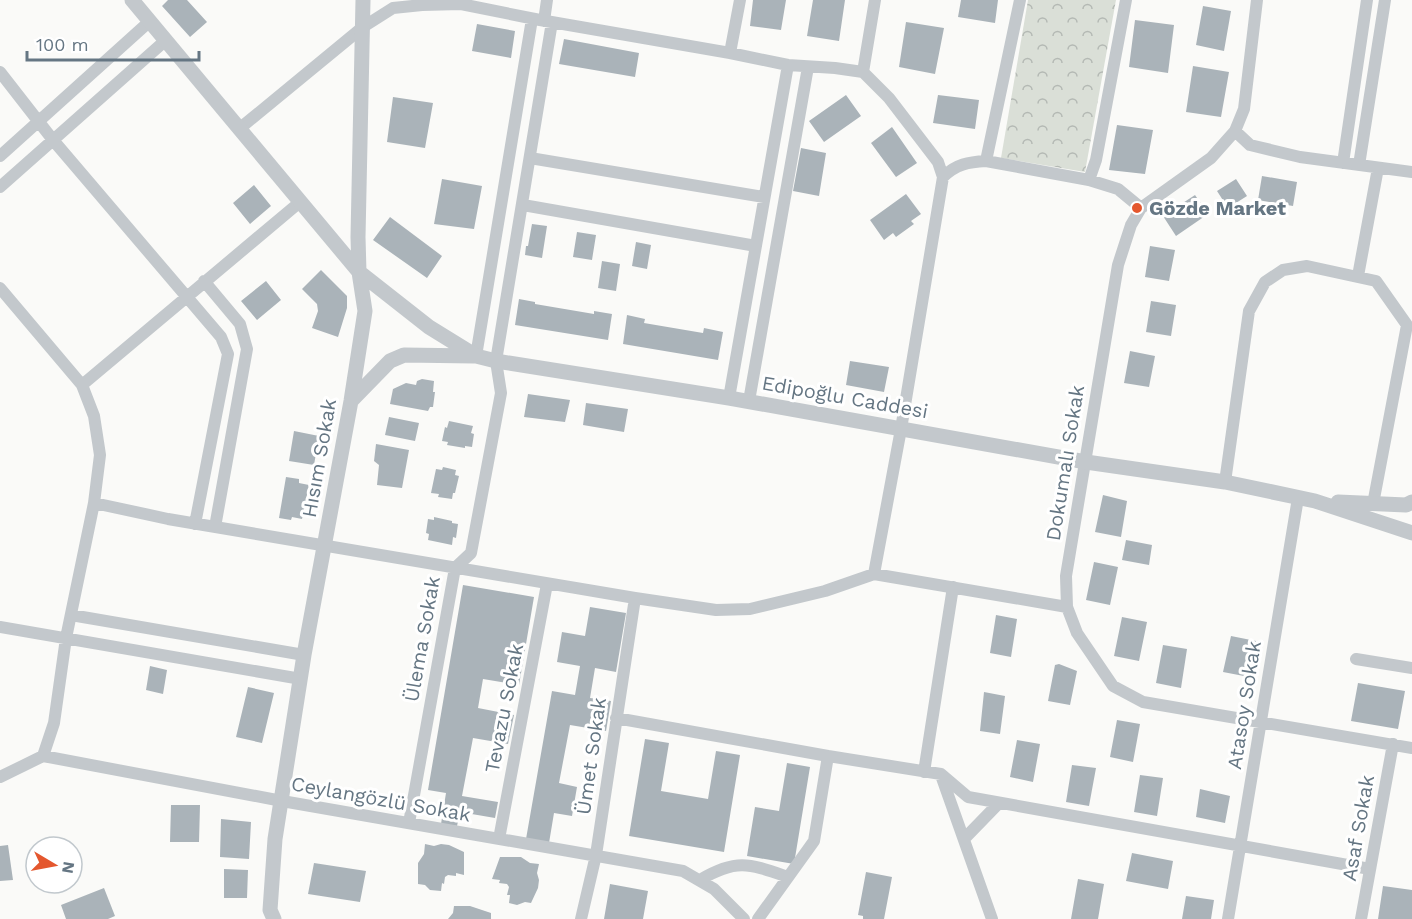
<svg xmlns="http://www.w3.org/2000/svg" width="1412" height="919" font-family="'Work Sans',sans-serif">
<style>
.park{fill:url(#park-crowns)}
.building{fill:#aab3b9}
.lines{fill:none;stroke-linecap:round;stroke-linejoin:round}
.minor{stroke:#c3c8cc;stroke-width:12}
.tertiary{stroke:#c3c8cc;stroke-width:15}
.poi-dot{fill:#e4572e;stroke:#fff;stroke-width:2}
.labels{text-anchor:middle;stroke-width:6;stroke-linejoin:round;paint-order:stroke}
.poi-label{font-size:20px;font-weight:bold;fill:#657683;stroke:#fff;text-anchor:start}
.street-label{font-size:20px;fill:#657683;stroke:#fff}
</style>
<defs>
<pattern id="park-crowns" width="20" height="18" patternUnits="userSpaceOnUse" patternTransform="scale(1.5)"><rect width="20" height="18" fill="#dadfd7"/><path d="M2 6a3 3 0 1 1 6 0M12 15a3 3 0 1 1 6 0" fill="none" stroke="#b4b9b4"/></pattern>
</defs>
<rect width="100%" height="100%" fill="#fafaf8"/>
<path class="park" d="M1028 0H1116L1085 172 1001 158Z"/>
<path class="building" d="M168 0H187L207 22 190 37 162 6Z
M753 0H786L781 30 750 26Z
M813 0H845L839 41 807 36Z
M961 0H998L995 23 958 17Z
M1203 6 1231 11 1224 51 1196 45Z
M1135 20 1174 25 1168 73 1129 67Z
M906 22 944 28 935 74 899 67Z
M477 24 515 31 511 58 472 51Z
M564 39 639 53 635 77 559 64Z
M1193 66 1229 72 1221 117 1186 112Z
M846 95 861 116 824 142 809 121Z
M938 95 979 100 975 129 933 123Z
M393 97 433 103 425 148 387 142Z
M1117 125 1153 130 1145 174 1109 170Z
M892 127 917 163 896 177 871 143Z
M801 148 826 153 819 196 793 191Z
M1262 176 1297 182 1293 206 1258 200Z
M442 179 482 186 474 229 434 224Z
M1236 179 1247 196 1228 208 1217 191Z
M254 185 271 206 250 224 233 203Z
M906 194 921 214 911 221 914 224 896 237 893 233 884 240 870 220Z
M1195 195 1208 214 1176 236 1163 216Z
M390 217 442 256 427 278 373 240Z
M532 224 547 226 542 258 525 255 526 246H528Z
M577 232 596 235 592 260 573 257Z
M636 242 651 245 647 269 632 266Z
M1150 246 1175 250 1169 281 1145 277Z
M602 261 620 264 616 291 598 288Z
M321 270 347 296V308L338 337 312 328 318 311 317 304 302 289Z
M266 281 281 300 257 320 241 301Z
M519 299 535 302V304L594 314V311L612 314 608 340 515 325Z
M1151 301 1176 305 1171 336 1146 332Z
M627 315 645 319 644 323 703 333 704 328 723 332 718 360 623 344Z
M1130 351 1155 356 1149 387 1124 383Z
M850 361 889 367 884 392 846 385Z
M422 379 434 381 433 392H435L433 407H430L428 411 390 404 393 389 406 383 416 385 417 381Z
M528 394 570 400 565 422 524 417Z
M586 403 628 409 624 432 583 425Z
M389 417 419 423 415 441 385 435Z
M449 421 473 426 471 433 474 434 472 447 465 446V448L447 445 448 442 442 441 445 427 447 428Z
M294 431 319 436 314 465 289 461Z
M376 444 409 450 402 488 377 485 379 465 374 461Z
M443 467 456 470 455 475 459 476 455 493H453L452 499 438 497 439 494 431 493 436 469 442 470Z
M286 477 299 479V483L309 485 302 519 292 517 291 520 279 518Z
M1103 495 1127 501 1121 537 1095 532Z
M434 517 452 521V523L458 524 456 538 453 537 452 545 428 540 429 534 426 533 428 519 434 520Z
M1126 540 1152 545 1149 565 1122 560Z
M1094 562 1118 567 1110 605 1086 600Z
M463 585 534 597 519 685 483 679 478 708 514 715 508 744 473 738 462 796 498 802 495 818 460 812 457 826 441 824 446 793 428 790Z
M590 607 626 613 616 672 595 668 590 698 611 701 606 731 570 725 559 783 577 787 572 816 554 813 549 843 526 839 552 691 575 695 580 666 557 662 562 632 585 636Z
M996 615 1017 619 1011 657 990 653Z
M1122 617 1147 622 1139 661 1114 656Z
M1231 636 1256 641 1249 677 1223 672Z
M1163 645 1187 649 1181 688 1156 683Z
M1059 664 1077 671 1070 705 1048 701 1055 665Z
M150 666 167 670 163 694 146 690Z
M1358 683 1405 691 1398 729 1351 721Z
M248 687 274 693 262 743 236 737Z
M984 692 1005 696 1000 734 980 731Z
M1117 720 1140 724 1133 762 1110 757Z
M645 739 669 743 661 791 708 799 716 751 740 755 724 852 629 836Z
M1017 740 1040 744 1033 782 1010 777Z
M787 763 810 767 794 864 747 856 755 807 779 811Z
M1072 765 1096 768 1089 806 1066 802Z
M1140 775 1163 778 1157 816 1134 812Z
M1200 789 1230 796 1225 823 1196 817Z
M171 805H200L199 842H170Z
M221 819 251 822 249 859 220 857Z
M425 844 434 846 441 844 449 845 464 852V875L456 873V876L448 875 445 877 444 884 442 883 441 891 430 890 425 885 418 884V863L424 854Z
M8 845 13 880 0 881V846Z
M1132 853 1173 861 1168 889 1126 881Z
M500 857H521L530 863 539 864 537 873 539 880 538 888 531 903 525 902 517 905 509 903 510 895H507L509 887 507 884 499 883 500 880 492 879Z
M314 863 366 871 360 902 308 894Z
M224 869 248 870 247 898H224Z
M866 872 892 877 884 919H863V916L858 915Z
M1078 879 1104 884 1098 919H1071Z
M610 884 648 891 643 919H604Z
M1383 886 1412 890V919H1378Z
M104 888 115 916 108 919H66L61 905Z
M1186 896 1214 900 1211 919H1182Z
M454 906H470L491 913V919H448L453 913Z"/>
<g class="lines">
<path class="minor" d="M456 0 461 4 540 20 730 53 788 65 835 68 863 72 889 98 938 162 943 177 901 429 874 574
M1257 0 1244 109 1235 131 1211 158 1141 208 1131 225 1118 265 1066 576 1067 607 1077 633 1113 686 1143 702 1412 748
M544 21 547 0
M730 53 740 0
M0 72 53 140 221 337 228 354 195 524
M863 72 875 0
M239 129 363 27 393 8 422 5 461 4
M1235 131 1250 145 1300 157 1412 172
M0 156 150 21
M530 158 764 197
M986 161 1089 180 1118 189 1141 208
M1343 163 1367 0
M1359 165 1385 0
M943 177C956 164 969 162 986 161L1020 0
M1089 180 1096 160 1126 0
M0 187 166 40
M523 205 756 246
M1358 276 1378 168
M204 281 240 324 247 349 215 527
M0 288 82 385 94 416 100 455 94 503 66 638 54 723 43 756
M476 356 532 19
M82 385 300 202
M729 398 788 65
M749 401 808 67
M1225 482 1249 311 1265 282 1283 270 1307 266 1376 281 1407 325 1373 504
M94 503 168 519 635 598 716 610 750 609 825 591 874 574 1067 607
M71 615 304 655
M0 627 301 679
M1356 659 1412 668
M616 718 828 756 814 841 758 919
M828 756 941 774 968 797 1370 869
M924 772 953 587
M0 777 43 756 282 801 683 871 714 889 744 919
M942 778 992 919
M409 823 455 568 471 553 501 393 496 361 552 22
M499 839 547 584
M964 839 999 803
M700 880C737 858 750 864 788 877
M581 919 596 855 635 598
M1228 919 1298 498
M1361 919 1393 744"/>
<path class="tertiary" d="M132 0 359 272 429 327 476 356 496 361 729 398 1086 462 1225 482 1315 501 1412 533
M351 401 390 361 404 355 474 356
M1338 502 1406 505 1412 502
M274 919 270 910 275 839 304 655 351 401 365 311 359 272 358 237 363 0"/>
</g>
<circle class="poi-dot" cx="1137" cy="208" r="6"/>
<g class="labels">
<g class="poi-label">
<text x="1149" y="215">Gözde Market</text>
</g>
<g class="street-label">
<text transform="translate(845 397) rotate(10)" y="7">Edipoğlu Caddesi</text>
<text transform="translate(319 458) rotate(-80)" y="7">Hısım Sokak</text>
<text transform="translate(1065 463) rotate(-81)" y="7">Dokumalı Sokak</text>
<text transform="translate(422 639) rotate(-80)" y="7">Ülema Sokak</text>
<text transform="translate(1244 705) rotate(-81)" y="7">Atasoy Sokak</text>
<text transform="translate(504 708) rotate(-79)" y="7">Tevazu Sokak</text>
<text transform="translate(591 756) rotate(-82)" y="7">Ümet Sokak</text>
<text transform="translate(381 799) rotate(10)" y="7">Ceylangözlü Sokak</text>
<text transform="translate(1358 828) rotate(-80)" y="7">Asaf Sokak</text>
</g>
</g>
<g transform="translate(54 865) rotate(100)"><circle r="28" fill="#ffffff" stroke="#c1c8cd" stroke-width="1.5"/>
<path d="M0-4.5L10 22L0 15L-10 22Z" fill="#e4572e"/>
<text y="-9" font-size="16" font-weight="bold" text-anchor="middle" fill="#657683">N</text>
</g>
<path d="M27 51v9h172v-9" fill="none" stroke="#657683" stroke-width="3"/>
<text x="36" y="51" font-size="18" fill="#657683" stroke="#ffffff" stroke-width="4.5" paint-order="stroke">100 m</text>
</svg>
